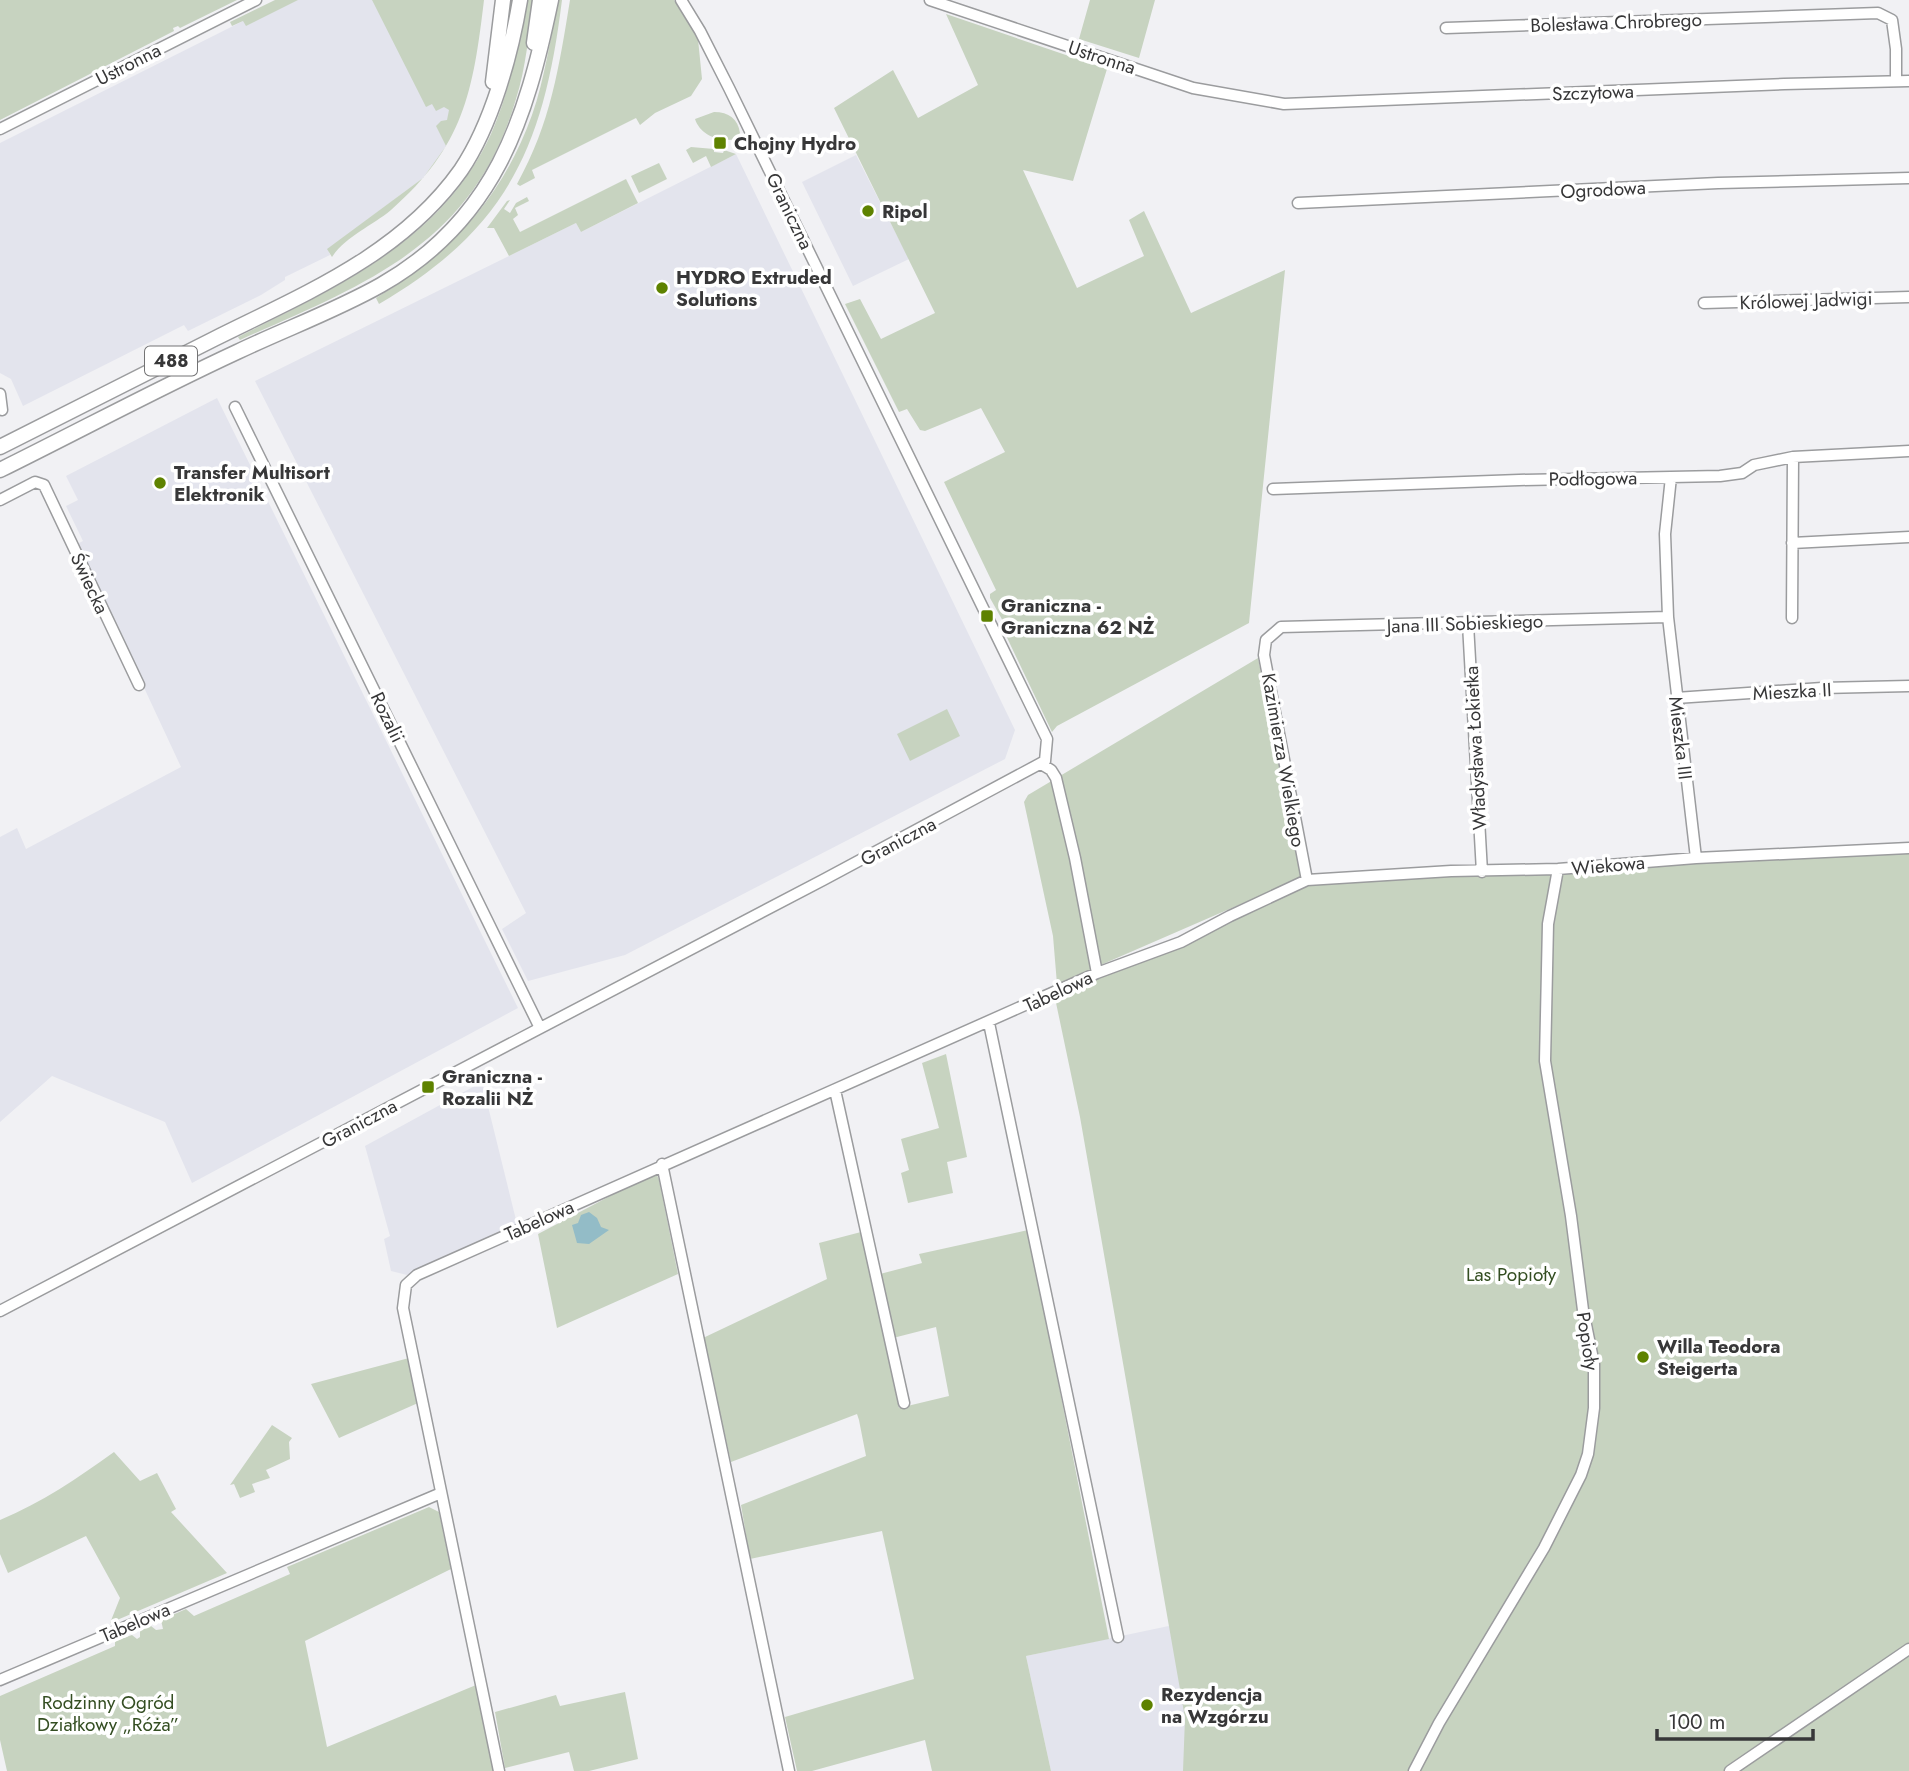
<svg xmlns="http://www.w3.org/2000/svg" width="1909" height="1771" font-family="Jost,sans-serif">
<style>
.built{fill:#e3e4ed}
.green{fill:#c7d3c0}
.water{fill:#93bcc7}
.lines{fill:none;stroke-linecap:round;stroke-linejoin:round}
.minor-casing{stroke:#9b9c9e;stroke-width:13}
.major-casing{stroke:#9b9c9e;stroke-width:17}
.minor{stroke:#fff;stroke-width:10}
.major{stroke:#fff;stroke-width:14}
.poi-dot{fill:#5e8200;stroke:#fff;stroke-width:2.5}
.labels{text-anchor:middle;stroke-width:7;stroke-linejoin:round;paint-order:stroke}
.shield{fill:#fff;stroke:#737374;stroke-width:2}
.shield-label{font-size:18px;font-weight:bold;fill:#373738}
.street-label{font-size:19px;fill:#373738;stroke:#fff}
.poi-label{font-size:19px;font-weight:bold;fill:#373738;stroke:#fff;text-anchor:start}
.park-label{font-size:19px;fill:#344e22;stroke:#fff}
</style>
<rect width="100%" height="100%" fill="#f1f1f4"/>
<path class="built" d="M285 0H376L453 100 446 146 423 178 328 249 330 255 285 277V280L261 295 188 331 184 325 23 406 11 379 0 373V143Z
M736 154 1015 730 1005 759 625 955 528 981 502 929 526 913 255 381 576 223 581 232Z
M856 155 909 259 853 286 802 182Z
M217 398 518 1008 192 1183 165 1122 52 1076 0 1122V837L17 828 26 849 181 767 77 544 83 541 66 506 78 500 66 476Z
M482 1082 517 1224 407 1275 391 1271 384 1239 390 1236 365 1146Z
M1183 1623 1205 1771H1051L1026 1656Z"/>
<path class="green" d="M0 0H237L180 28 178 26 173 28 174 31 0 120Z
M275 0H298L246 26 243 21 232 26 230 22Z
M372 0H484C473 92 464 146 391 210 372 226 346 236 332 257L327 249 423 178 446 146 436 126 441 121 447 120 449 110 444 107 436 111 432 104 426 107Z
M527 0H533C529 33 526 67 516 99 474 245 365 284 240 340L238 337C337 287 442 241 491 134 510 91 518 46 527 0Z
M559 0H562C544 145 509 228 379 304L376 298C451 253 502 198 532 115 545 79 550 37 559 0Z
M570 0H674L698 39 702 79 691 96 655 113 640 125 636 118 532 170 535 178 520 186 517 184C551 123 559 67 570 0Z
M1090 0H1155L1139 58 1079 39Z
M946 14 1107 69 1073 181 1023 170 1077 288 1144 256 1129 220 1144 211 1191 313 1285 270 1249 623 1057 726 1052 732 1001 625 1004 623 990 598V594L996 590 944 482 1005 452 981 408 925 431 920 430 907 409 899 412 845 304 860 299 881 339 935 313 834 108 893 70 918 118 978 85Z
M714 112C729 112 738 119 740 133L736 139C720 143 700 135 695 119Z
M691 147 714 149V152L723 153 724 150 736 154 711 167 706 156 693 163 686 150Z
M659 163 667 179 639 193 631 176Z
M626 179 638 203 581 232 576 223 509 256 494 228H487L507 201 510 200 504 209 510 213 516 203 527 197 529 201 515 208 518 215 513 219 520 232Z
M1258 658 1303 877 1057 984 1053 936 1024 802 1028 795Z
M947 709 960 736 910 761 897 734Z
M1909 842V1771H1183L1185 1718 1080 1117 1055 998 1301 879Z
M946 1054 967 1157 947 1162 953 1193 908 1203 901 1173 909 1170 901 1139 939 1128 922 1063Z
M650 1175H657L659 1180 678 1274 557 1328 538 1234Z
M1028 1230 1109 1639 1026 1656 1051 1771H932L925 1740 812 1771H797L785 1717 914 1679 882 1531 750 1559 741 1505 866 1456 859 1420 857 1414 731 1462 703 1338 827 1279 819 1243 861 1232 899 1408 949 1396 936 1327 893 1338 880 1274 922 1263 919 1254Z
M409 1358 418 1403 339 1438 311 1384Z
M272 1425 292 1438 289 1442 290 1459 266 1470 270 1478 252 1484 255 1492 240 1498 234 1484 230 1485Z
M114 1452 140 1481 157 1473 176 1509 171 1512 227 1573 110 1623 120 1598 86 1536 8 1573 0 1554V1520C43 1502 76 1479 114 1452Z
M429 1507 439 1512 451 1569 305 1641 327 1747 476 1685 494 1771H7L0 1740V1696L115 1646V1641L132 1635 137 1639 140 1637V1630L151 1626 156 1630 163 1629 161 1620 186 1609 194 1616 290 1574 287 1567Z
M625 1692 638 1759 589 1771H574L569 1752 505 1768 495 1712 556 1695 560 1706Z"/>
<path class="water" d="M589 1212 597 1218 601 1227 609 1230 589 1244 577 1243 572 1225 578 1223 581 1215Z"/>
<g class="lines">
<defs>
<path id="minor" d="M930 0 1193 88 1284 104 1784 84 1909 81
M1446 28 1878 13 1892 20 1896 49V81
M0 129 256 0
M1298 203 1718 183 1909 178
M1704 303 1909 297
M0 394 2 410
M235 407 540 1028
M1671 477 1665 534 1668 617 1696 858
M1273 489 1519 480 1720 476 1742 473 1754 465 1793 457 1909 451
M0 500 35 482 44 485 139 685
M1792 543 1909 537
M1792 618 1793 457
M1468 624 1482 872
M1676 698 1822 688 1909 686
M1041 764 1051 770 1056 778 1075 858 1097 973
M1307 880 1264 655 1266 640 1281 627 1668 617
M989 1023 1118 1637
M835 1090 904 1403
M662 1164 789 1771
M0 1311 823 880 1045 761 1047 739 729 88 700 31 681 0
M0 1680 441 1493
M499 1771 403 1308 406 1285 417 1275 1097 973 1181 942 1230 916 1307 880 1451 871 1558 869 1696 858 1909 848
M1414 1771 1439 1723 1544 1548 1581 1475 1588 1454 1594 1408V1364L1583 1310 1571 1216 1545 1061 1548 924 1558 869
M1730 1771 1909 1649"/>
<path id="major" d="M534 43 540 0
M493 82 503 0
M0 447C71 411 143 375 214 339 304 294 401 255 461 170 492 124 511 54 520 0
M0 470C79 431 157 389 237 352 285 329 335 311 381 285 495 220 526 120 551 0"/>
</defs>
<use href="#minor" class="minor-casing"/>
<use href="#major" class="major-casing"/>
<use href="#minor" class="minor"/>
<use href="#major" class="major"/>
</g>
<g class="poi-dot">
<rect x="713" y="136" width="14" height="14" rx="3.5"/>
<circle cx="868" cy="211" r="7"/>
<circle cx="662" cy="288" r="7"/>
<circle cx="160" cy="483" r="7"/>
<rect x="980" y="609" width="14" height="14" rx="3.5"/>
<rect x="421" y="1080" width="14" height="14" rx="3.5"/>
<circle cx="1643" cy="1357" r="7"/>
<circle cx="1147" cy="1705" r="7"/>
</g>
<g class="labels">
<rect class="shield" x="145" y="346.5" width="52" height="29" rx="5"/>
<g class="shield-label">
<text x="171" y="367">488</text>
</g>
<g class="street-label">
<text transform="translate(1616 22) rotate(-2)" y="7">Bolesława Chrobrego</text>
<text transform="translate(1102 57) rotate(18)" y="7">Ustronna</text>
<text transform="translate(128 64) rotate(-27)" y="7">Ustronna</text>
<text transform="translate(1593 92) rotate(-2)" y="7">Szczytowa</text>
<text transform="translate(1603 189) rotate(-3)" y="7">Ogrodowa</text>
<text transform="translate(790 211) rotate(64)" y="7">Graniczna</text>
<text transform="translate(1806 300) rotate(-2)" y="7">Królowej Jadwigi</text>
<text transform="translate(1593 478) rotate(-1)" y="7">Podłogowa</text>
<text transform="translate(90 583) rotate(65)" y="7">Świecka</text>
<text transform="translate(1465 623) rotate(-2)" y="7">Jana III Sobieskiego</text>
<text transform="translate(1792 691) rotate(-3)" y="7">Mieszka II</text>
<text transform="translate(388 717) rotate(64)" y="7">Rozalii</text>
<text transform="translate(1681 738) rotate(83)" y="7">Mieszka III</text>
<text transform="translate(1475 748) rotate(-93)" y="7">Władysława Łokietka</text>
<text transform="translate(1284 760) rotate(80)" y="7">Kazimierza Wielkiego</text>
<text transform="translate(898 841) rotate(-28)" y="7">Graniczna</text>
<text transform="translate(1608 865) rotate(-5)" y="7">Wiekowa</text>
<text transform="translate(1058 991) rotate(-25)" y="7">Tabelowa</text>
<text transform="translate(359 1123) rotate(-28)" y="7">Graniczna</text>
<text transform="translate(539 1220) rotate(-24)" y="7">Tabelowa</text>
<text transform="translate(1588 1341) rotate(81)" y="7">Popioły</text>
<text transform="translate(135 1622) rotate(-23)" y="7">Tabelowa</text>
</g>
<g class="poi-label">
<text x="734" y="150">Chojny Hydro</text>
<text x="882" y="218">Ripol</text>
<text x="676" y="284">HYDRO Extruded<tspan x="676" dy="22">Solutions</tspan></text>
<text x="174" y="479">Transfer Multisort<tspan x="174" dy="22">Elektronik</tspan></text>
<text x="1001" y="612">Graniczna -<tspan x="1001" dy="22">Graniczna 62 NŻ</tspan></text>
<text x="442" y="1083">Graniczna -<tspan x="442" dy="22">Rozalii NŻ</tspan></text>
<text x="1657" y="1353">Willa Teodora<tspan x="1657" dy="22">Steigerta</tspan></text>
<text x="1161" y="1701">Rezydencja<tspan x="1161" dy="22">na Wzgórzu</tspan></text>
</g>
<g class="park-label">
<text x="1511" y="1281">Las Popioły</text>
<text x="108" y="1709">Rodzinny Ogród<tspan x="108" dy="22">Działkowy „Róża”</tspan></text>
</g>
</g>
<path d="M1657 1729v10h156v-10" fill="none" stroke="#373738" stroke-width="3.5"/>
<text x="1668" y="1729" font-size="21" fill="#373738" stroke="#ffffff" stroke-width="5" paint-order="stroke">100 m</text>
</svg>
